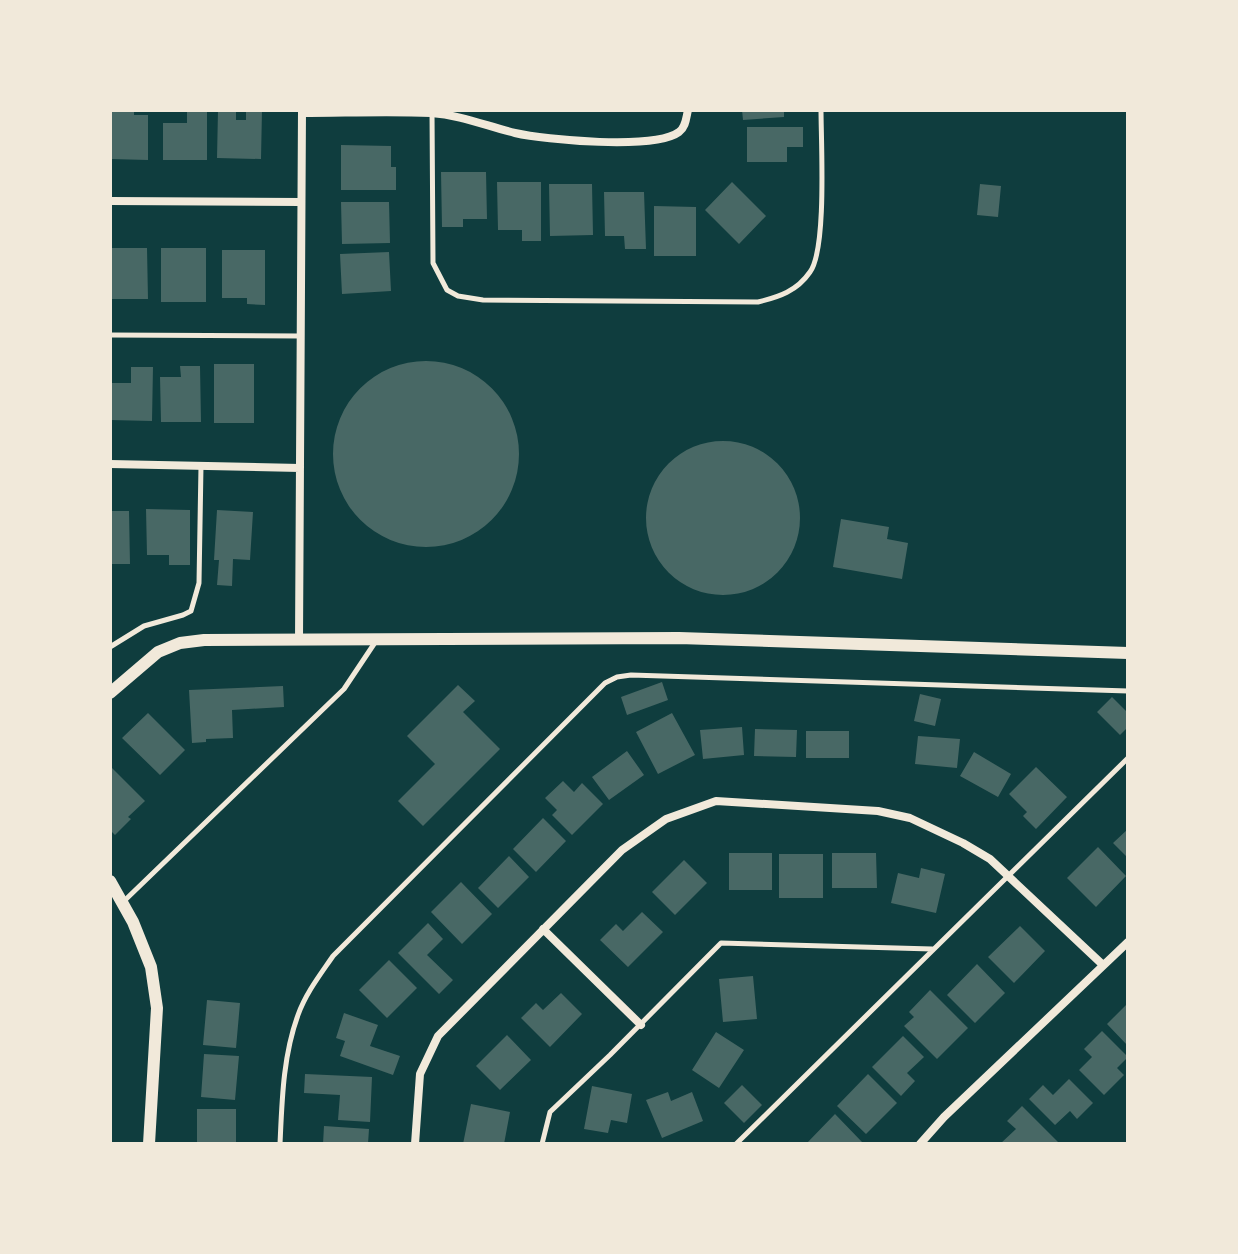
<svg xmlns="http://www.w3.org/2000/svg" width="1238" height="1254" font-family="Raleway,sans-serif">
<style>
.building{fill:#486865}
.lines{fill:none;stroke-linecap:round;stroke-linejoin:round}
.service{stroke:#f1e9da;stroke-width:5}
.minor{stroke:#f1e9da;stroke-width:8}
.tertiary{stroke:#f1e9da;stroke-width:12}
</style>
<rect width="100%" height="100%" fill="#0f3d3e"/>
<path class="building" d="M110 110H134V115H148V160L110 159Z
M187 110H207V160H163V123H187Z
M218 110H236V120H246V110H262L261 159 217 158Z
M742 110H784V117L743 120Z
M747 127H803V147H787V162H747Z
M341 145 391 146V167H396V190H341Z
M441 172H486L487 219H463V227H442Z
M497 182H541V241H522V230H498Z
M732 182 766 216 739 244 705 210Z
M549 184H592L593 235 550 236Z
M980 184 1001 186 998 217 977 215Z
M604 192H644L646 249H625L624 236H605Z
M341 202H389L390 243 342 244Z
M654 206 696 207V256H654Z
M110 248H147L148 299H110Z
M161 248H206V302H161Z
M222 250H265V305L247 304V298H222Z
M389 252 391 291 342 294 340 254Z
M333 454a93 93 0 1 1 186 0a93 93 0 1 1-186 0Z
M214 364H254V423H214Z
M180 366H200L201 422H161L160 377H181Z
M131 367H153L152 421 110 420V383H131Z
M646 518a77 77 0 1 1 154 0a77 77 0 1 1-154 0Z
M146 509 190 510V565H169V555H147Z
M217 510 253 512 250 560 233 559 232 586 217 585 219 560H214Z
M110 511H129L130 564H110Z
M841 519 889 527 887 539 908 543 902 579 833 567Z
M662 682 668 700 627 715 621 697Z
M458 685 475 701 463 712 500 749 423 826 398 801 435 764 407 736Z
M283 686 284 707 232 710 233 738 206 739V742L192 743 189 690Z
M920 694 941 699 935 726 914 721Z
M1112 697 1128 713V727L1120 735 1097 712Z
M148 713 185 750 160 775 122 738Z
M672 713 695 755 658 774 636 732Z
M742 727 744 755 703 759 700 730Z
M755 729 797 730 796 757 754 756Z
M806 731H849V758H806Z
M918 736 960 739 957 768 915 764Z
M627 751 644 775 609 800 592 777Z
M974 752 1011 774 998 797 960 776Z
M110 766 145 801 128 817 131 819 115 835 110 830Z
M1036 767 1067 797 1036 829 1023 816 1027 812 1009 794Z
M563 781 574 792 582 783 603 804 572 835 552 815 557 810 545 798Z
M543 818 566 841 536 872 513 849Z
M1128 829V858L1113 843Z
M1098 847 1126 876 1096 907 1067 878Z
M729 853H772V890H729Z
M832 853H876L877 888H832Z
M779 854H823V898H779Z
M509 856 529 877 498 908 478 888Z
M684 860 707 883 675 915 652 892Z
M921 868 945 874 936 913 891 903 898 873 919 878Z
M461 882 492 914 462 944 431 912Z
M642 912 663 932 628 967 600 940 616 924 623 931Z
M428 923 443 939 427 955 453 980 439 994 398 953Z
M1020 926 1045 951 1014 983 988 957Z
M389 960 417 988 387 1018 359 990Z
M977 964 1005 993 975 1023 947 995Z
M753 976 757 1019 723 1022 719 979Z
M930 990 968 1028 937 1059 904 1026 914 1017 909 1012Z
M561 993 582 1014 550 1047 521 1018 536 1003 543 1010Z
M207 1000 240 1003 236 1048 203 1045Z
M1128 1003V1046L1107 1024Z
M344 1013 378 1025 370 1046 400 1056 393 1075 340 1056 345 1041 336 1038Z
M1102 1031 1128 1057 1117 1068 1124 1075 1104 1095 1079 1070 1092 1057 1084 1049Z
M716 1032 744 1050 719 1088 692 1070Z
M507 1035 531 1060 500 1090 476 1066Z
M903 1036 924 1057 907 1073 915 1081 901 1096 872 1067Z
M204 1054 239 1056 235 1100 201 1097Z
M305 1074 372 1077 370 1122 338 1120 340 1095 304 1093Z
M868 1074 897 1103 866 1134 837 1106Z
M1069 1079 1093 1103 1077 1119 1070 1111 1055 1125 1029 1099 1043 1085 1053 1095Z
M742 1085 762 1105 744 1123 724 1103Z
M592 1086 632 1094 627 1123 611 1120 608 1133 584 1129Z
M668 1092 671 1101 692 1092 703 1121 662 1138 646 1100Z
M471 1104 510 1112 504 1144H463Z
M1022 1106 1060 1144H1000L1016 1129 1007 1121Z
M197 1109H236V1144H197Z
M835 1114 862 1142 860 1144H806Z
M324 1126 369 1129 368 1144H323Z"/>
<g class="lines">
<path class="service" d="M432 111 433 263 447 290 458 296 483 300 758 302C779 297 797 291 810 272 827 249 821 142 821 110
M110 335 301 336
M110 647 144 626 183 615 191 611 199 583 201 466
M122 903 344 689 376 641
M280 1144C282 1100 283 1056 298 1015 306 993 320 975 333 956L605 683 617 677 631 675 1128 691
M542 1144 550 1112 610 1055 721 943 932 949
M736 1144 1128 758"/>
<path class="minor" d="M302 113C345 113 388 111 431 113 461 115 486 126 515 133 545 140 655 150 679 132 686 127 686 118 688 110
M110 201 301 202
M110 464 300 468
M299 641 302 110
M543 929 641 1025
M415 1144 420 1074 438 1036 622 850 666 819 716 801 878 811 910 818 963 843 990 859 1103 965
M920 1144 944 1117 1128 942"/>
<path class="tertiary" d="M110 693 158 652 180 643 204 640 679 638 1128 653
M110 881 133 922 151 967 157 1008 149 1144"/>
</g>
<rect width="1238" height="1254" fill="none" stroke="#f1e9da" stroke-width="224"/>
</svg>
